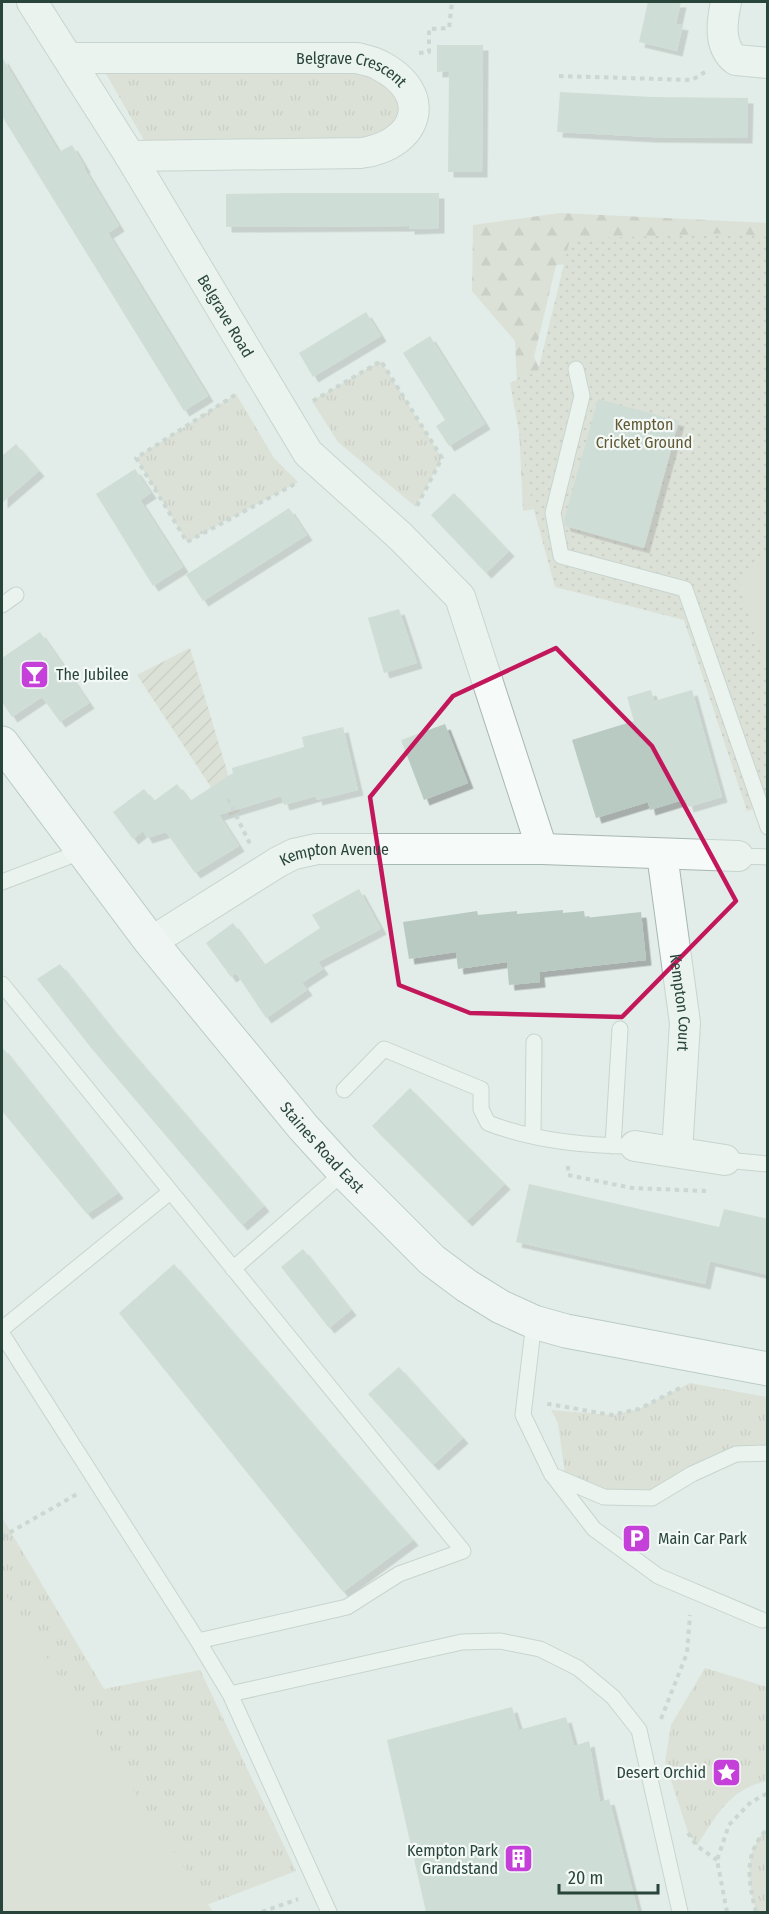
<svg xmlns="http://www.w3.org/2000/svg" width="769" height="1914" font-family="'Fira Sans Condensed',sans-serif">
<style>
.grass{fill:url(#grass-tufts)}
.forest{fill:url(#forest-firs)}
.park{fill:url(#park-dots)}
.garden{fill:url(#garden-furrows)}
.pitch{fill:#d6d2c3}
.building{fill:#b9cac3;filter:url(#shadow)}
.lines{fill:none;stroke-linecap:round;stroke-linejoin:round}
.service-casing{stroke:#a7b7b1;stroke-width:17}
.minor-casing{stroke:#a7b7b1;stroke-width:32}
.trunk-casing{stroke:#89a499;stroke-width:35}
.path{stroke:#b0bcb8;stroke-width:4;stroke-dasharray:4.5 4.5;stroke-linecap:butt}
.service{stroke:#f6faf8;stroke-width:15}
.minor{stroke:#f6faf8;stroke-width:30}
.trunk{stroke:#fff;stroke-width:33}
.marked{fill:none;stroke:#c2185b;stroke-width:4.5;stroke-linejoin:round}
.labels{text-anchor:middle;stroke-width:4.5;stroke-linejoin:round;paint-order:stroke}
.street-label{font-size:16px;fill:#29453b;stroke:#f3f9f6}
.park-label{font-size:16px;fill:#625a35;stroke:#f3f9f6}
.poi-label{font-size:16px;fill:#29453b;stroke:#f3f9f6;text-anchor:start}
</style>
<defs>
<pattern id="grass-tufts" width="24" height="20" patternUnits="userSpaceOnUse" patternTransform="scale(1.5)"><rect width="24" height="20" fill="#d6d2c3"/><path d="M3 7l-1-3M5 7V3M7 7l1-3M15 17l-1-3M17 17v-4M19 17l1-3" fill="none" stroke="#aeaca0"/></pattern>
<pattern id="forest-firs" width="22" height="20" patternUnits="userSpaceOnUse" patternTransform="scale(1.5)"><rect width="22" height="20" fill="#d6d2c3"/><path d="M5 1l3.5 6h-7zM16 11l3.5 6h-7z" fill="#aeaca0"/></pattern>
<pattern id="park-dots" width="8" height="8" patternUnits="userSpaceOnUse" patternTransform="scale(1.5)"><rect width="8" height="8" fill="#d6d2c3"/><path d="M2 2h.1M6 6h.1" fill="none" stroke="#aeaca0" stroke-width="1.8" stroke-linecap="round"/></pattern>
<pattern id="garden-furrows" width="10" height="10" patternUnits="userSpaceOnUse" patternTransform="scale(1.5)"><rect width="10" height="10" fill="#d6d2c3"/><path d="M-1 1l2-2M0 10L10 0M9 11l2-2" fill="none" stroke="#aeaca0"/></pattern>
<filter id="shadow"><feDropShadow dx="5.5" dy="5.5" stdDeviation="0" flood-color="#0004"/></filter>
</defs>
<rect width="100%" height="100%" fill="#e2ece8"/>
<path class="grass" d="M97 58H357L409 91 395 142 153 156Z
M381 361 442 458 416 507 338 442 312 401Z
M236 394 274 458 298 482 187 542 136 458Z
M690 1383 767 1397V1453L736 1454 652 1498 604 1497 566 1482 558 1423 551 1410 611 1415 639 1409Z
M2 1517 104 1689 200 1670 296 1871 201 1907 2 1912Z
M705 1668 767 1687 768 1781C731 1787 715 1817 697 1846L688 1832 665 1762 671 1725Z
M767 1828V1912H756C748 1880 743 1854 767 1828Z"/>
<path class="forest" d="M560 213 767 223V283L676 255 556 265 534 357 555 400 545 507 523 511 515 341 472 291 473 225Z"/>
<path class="park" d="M734 233 767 237V805L747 811 684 620 555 587 532 503 510 383 538 371 570 239Z"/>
<path class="garden" d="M190 648 239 811 230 816 137 675Z"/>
<path class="pitch" d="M767 557V674L740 585Z
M2 1589 213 1912H2Z"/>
<path class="building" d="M648 2H681L676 24 683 25 677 51 639 42Z
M437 45H483L482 172H448L449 71 437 72Z
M2 57 59 152 72 145 85 167 84 168 119 226 108 233 208 396 184 411 2 116Z
M560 92 652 97 748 98 747 138 650 137 557 132Z
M287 193H439V228L409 229V226L226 227V194Z
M366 312 381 336 313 377 299 353Z
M430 336 485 424 449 446 436 426 445 420 403 353Z
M598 399 679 421 644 548 565 526 564 520Z
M16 444 39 471 2 503V456Z
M135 469 151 493 140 500 183 567 153 586 96 494Z
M454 493 509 551 486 573 431 515Z
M289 508 307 535 203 601 186 575Z
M399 609 417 663 384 673 368 618Z
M40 632 89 703 60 722 42 697 12 717 2 702V658Z
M651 690 654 701 692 690 722 797 688 807 686 799 650 810 648 802 596 818 572 740 634 721 627 697Z
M445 724 468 783 424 800 401 740Z
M343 727 358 790 317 800 316 796 284 805 281 796 219 815 239 846 195 873 166 832 147 838 143 831 133 839 113 812 144 789 154 801 177 784 190 801 233 773 232 768 304 747 302 737Z
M359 889 381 929 318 962 323 969 302 983 307 990 266 1018 236 973 231 977 206 943 233 923 264 965 320 928 312 915Z
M563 910V913L584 911 585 918 641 912 646 960 539 972 540 982 509 985 507 962 458 969 456 952 409 959 403 922 477 911 478 915 517 911V914Z
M60 964 113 1030 264 1206 242 1225 92 1049 37 979Z
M2 1047 118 1193 87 1214 2 1111Z
M410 1088 505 1184 467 1221 372 1126Z
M529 1184 719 1227 724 1209 768 1219V1275L710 1261 705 1284 516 1242Z
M303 1249 351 1310 329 1328 281 1267Z
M174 1264 413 1540 343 1592 119 1313Z
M399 1367 463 1438 433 1465 368 1394Z
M512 1707 519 1730 566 1717 574 1746 589 1741 600 1802 609 1799 638 1912H426L387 1740Z"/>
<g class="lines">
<defs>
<path id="service" d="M576 369 582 396 553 513 561 556 685 589 768 827
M2 605 16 595
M738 856 768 857
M2 882 83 851
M2 984 463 1551 399 1574 347 1607 198 1641
M344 1090 384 1049 481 1089V1109L488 1123C534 1141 586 1146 635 1146
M533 1135 534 1042
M613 1146 620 1029
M725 1160 768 1164
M233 1269 344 1172
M534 1322 523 1415 552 1475 604 1497 652 1498 692 1474 736 1454 768 1453
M2 1329 170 1192
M2 1334 198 1641 230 1694 462 1642 500 1641 540 1649 578 1668 613 1697 639 1730 680 1912
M554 1477 594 1529 658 1576 762 1620
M230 1694 329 1912"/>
<g id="minor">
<path id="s1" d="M32 2 130 156 308 453 400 536 460 597 542 849"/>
<path d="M726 2C722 21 718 47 736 60L768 63"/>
<path id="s2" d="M69 58H357C364 60 373 61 379 65 435 93 419 145 361 153L130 156"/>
<path id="s3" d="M662 854 685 1023 677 1152"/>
<path id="s4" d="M151 942 278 862 294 854 317 849H542L738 856"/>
<path d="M635 1146 725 1160"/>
</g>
<g id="trunk">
<path id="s5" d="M2 743 151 942 303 1127 344 1172 432 1260 467 1286 501 1307 534 1322 566 1331 768 1369"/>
</g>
</defs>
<use href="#service" class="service-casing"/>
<use href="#minor" class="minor-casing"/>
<use href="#trunk" class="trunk-casing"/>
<path class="path" d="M419 53 429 52V29L449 28 452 2
M559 76 692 80 705 72
M235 395 136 458 187 542 295 484
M313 401 381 361 442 458 416 508
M228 799 250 844
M568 1166V1175L632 1188 706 1191
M549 1406V1404L611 1415 639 1409 682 1387
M2 1537 77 1494
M661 1719 687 1653 690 1615
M688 1833 697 1846 717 1860
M262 1912 298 1899
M727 1912 717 1860 729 1825 751 1802 768 1793
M756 1912C748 1880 743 1854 768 1828"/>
<use href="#service" class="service"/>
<use href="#minor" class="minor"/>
<use href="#trunk" class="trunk"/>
</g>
<path d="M0 0H769V1914H0ZM556 648 652 746 736 901 622 1017 470 1013 399 985 370 797 453 696Z" fill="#e2ece8" fill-opacity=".55" fill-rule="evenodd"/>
<path class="marked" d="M556 648 652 746 736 901 622 1017 470 1013 399 985 370 797 453 696Z"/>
<defs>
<symbol id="bar-square" viewBox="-11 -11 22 22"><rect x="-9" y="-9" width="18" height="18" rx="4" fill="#c440d8" stroke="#f3f9f6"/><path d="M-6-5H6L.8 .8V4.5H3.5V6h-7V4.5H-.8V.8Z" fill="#fff"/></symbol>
<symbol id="parking-square" viewBox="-11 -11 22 22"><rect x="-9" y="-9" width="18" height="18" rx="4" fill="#c440d8" stroke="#f3f9f6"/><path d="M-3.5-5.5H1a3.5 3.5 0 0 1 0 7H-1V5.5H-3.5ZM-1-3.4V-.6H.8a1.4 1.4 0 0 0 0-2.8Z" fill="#fff"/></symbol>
<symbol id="sight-square" viewBox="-11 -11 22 22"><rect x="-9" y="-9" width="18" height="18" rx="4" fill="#c440d8" stroke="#f3f9f6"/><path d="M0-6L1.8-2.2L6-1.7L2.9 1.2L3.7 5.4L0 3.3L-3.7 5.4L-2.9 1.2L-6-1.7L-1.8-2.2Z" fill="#fff"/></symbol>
<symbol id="building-square" viewBox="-11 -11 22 22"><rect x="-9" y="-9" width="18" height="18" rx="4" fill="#c440d8" stroke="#f3f9f6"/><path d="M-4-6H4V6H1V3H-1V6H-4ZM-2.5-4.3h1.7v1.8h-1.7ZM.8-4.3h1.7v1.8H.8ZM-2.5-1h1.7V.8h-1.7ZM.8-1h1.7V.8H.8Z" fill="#fff"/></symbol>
</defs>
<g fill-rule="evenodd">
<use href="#bar-square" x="18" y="658" width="33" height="33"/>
<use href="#parking-square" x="620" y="1522" width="33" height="33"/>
<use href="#sight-square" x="710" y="1756" width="33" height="33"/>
<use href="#building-square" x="502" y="1842" width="33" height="33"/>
</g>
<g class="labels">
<g class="street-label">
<text dy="6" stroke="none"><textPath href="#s2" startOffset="285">Belgrave Crescent</textPath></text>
<text dy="6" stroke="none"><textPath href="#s1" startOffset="369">Belgrave Road</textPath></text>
<text dy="6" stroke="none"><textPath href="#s4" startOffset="208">Kempton Avenue</textPath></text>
<text dy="6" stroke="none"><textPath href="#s3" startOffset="150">Kempton Court</textPath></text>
<text dy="6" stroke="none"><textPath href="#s5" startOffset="516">Staines Road East</textPath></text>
</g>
<g class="park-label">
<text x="644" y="430">Kempton<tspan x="644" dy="18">Cricket Ground</tspan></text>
</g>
<g class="poi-label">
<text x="56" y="680">The Jubilee</text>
<text x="658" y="1544">Main Car Park</text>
<text x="706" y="1778" text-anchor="end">Desert Orchid</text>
<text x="498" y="1856" text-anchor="end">Kempton Park<tspan x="498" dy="18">Grandstand</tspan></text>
</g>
</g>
<rect width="769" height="1914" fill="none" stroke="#29453b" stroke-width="6"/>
<path d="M559 1884v9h99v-9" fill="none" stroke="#29453b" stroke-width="3"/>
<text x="568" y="1884" font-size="18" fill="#29453b" stroke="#f3f9f6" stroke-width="4.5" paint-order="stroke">20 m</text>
</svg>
